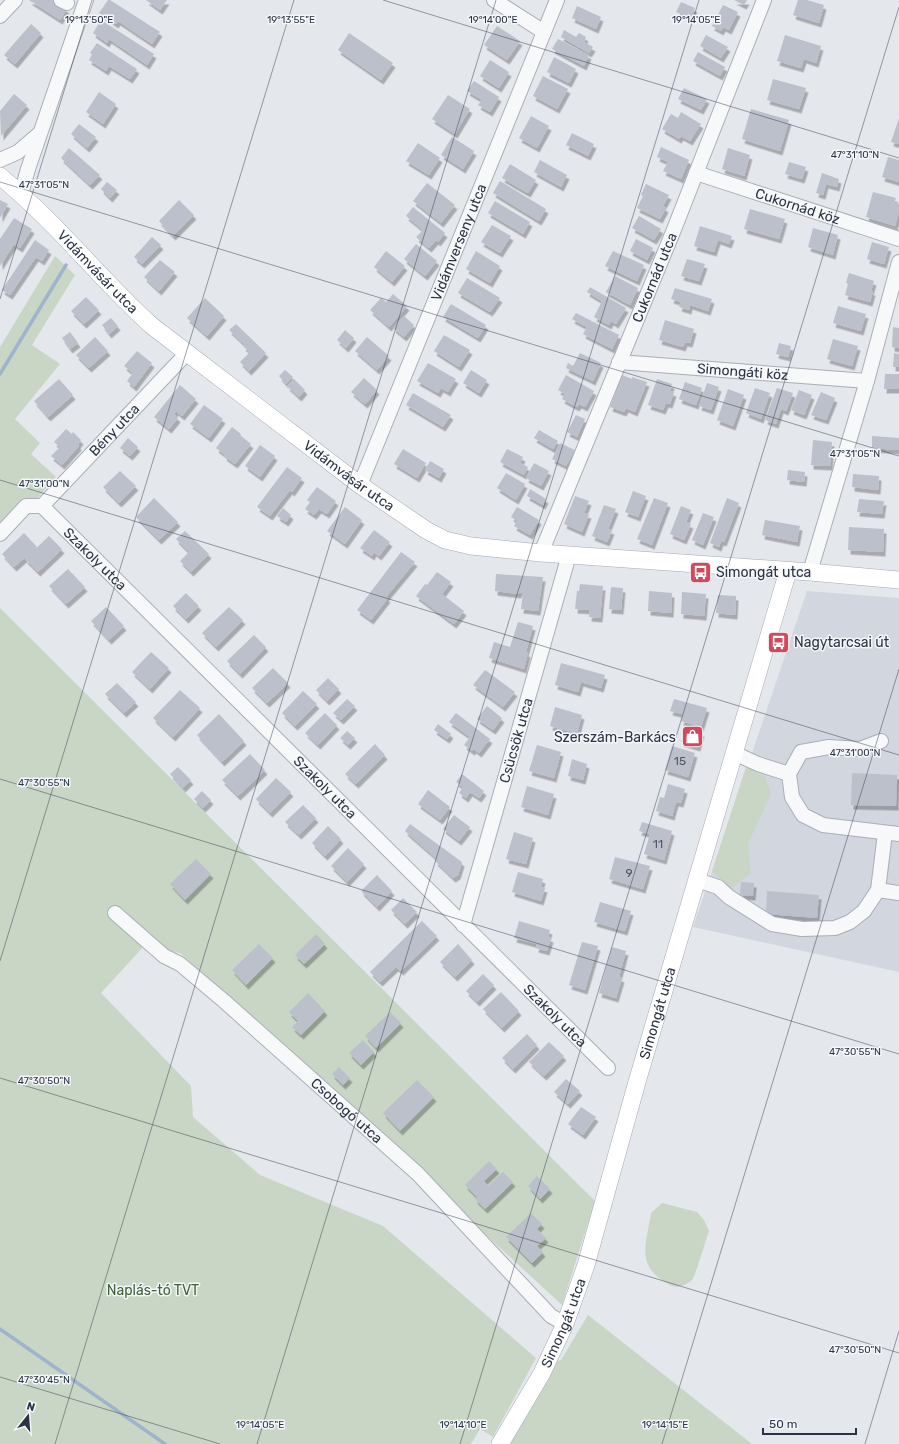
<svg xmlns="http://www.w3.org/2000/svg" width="899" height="1444" font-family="Rubik,sans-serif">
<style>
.built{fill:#d2d6de}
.green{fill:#c9d6c5}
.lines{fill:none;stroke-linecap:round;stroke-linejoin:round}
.stream{stroke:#9fb4cc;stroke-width:3.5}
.building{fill:#bbc0ca;filter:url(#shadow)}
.minor-casing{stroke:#a9aeb7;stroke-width:16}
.major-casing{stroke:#a3abb8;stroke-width:18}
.minor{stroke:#f7f8fa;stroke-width:14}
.major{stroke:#fff;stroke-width:17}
.ticks{fill:none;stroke:#2b3445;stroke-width:1;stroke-opacity:0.45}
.labels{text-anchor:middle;stroke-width:3;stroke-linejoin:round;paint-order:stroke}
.number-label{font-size:12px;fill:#4f5766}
.street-label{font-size:14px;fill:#2b3445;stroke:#f4f6f9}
.poi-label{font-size:14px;fill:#2b3445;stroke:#f4f6f9;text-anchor:start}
.park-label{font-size:14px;fill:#3f6138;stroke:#f4f6f9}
.ticks-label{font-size:10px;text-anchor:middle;fill:#2b3445;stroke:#f4f6f9;stroke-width:3;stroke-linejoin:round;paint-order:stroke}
</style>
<defs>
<filter id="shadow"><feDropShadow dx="2.5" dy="4.5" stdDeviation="0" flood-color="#0004"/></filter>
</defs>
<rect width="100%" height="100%" fill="#e4e7ec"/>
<path class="built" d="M807 591 899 598V972L693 927Z"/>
<path class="green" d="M55 256 75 275 32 345 60 364 15 419 40 443 31 454 56 477 0 540V347Z
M0 608 595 1201 562 1305 180 953 145 945 101 993 191 1086 193 1117 260 1175 383 1226 536 1358 493 1437 480 1429 471 1444H0Z
M746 767 763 771 771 794 748 844 751 873 731 889 712 871Z
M662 1203 697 1212 704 1220 709 1231C706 1239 696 1275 692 1280 686 1285 677 1289 670 1285 635 1266 646 1246 651 1213Z
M588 1315 752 1444H510L553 1363 561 1360Z"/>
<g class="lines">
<path class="stream" d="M0 374 66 265
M0 1329 165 1444"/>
</g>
<path class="building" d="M29 0H52L67 9 60 20Z
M108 0H110L160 32 152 44 118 21 116 24 99 13Z
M146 0H167L160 10Z
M734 0H747L744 5Z
M798 0H807L824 5 819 23 793 15Z
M681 2 695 8 691 18 676 12Z
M723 5 738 12 729 30 723 27 721 31 712 26Z
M577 6 601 17 596 29 572 18Z
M101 20 154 54 147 65 109 39 107 43 93 33Z
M31 24 41 33 15 64 4 55Z
M497 26 520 41 507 60 484 45Z
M564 30 576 37 579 33 586 37 584 42 593 47 589 53 561 37Z
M349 33 393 63 381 80 338 50Z
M706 35 728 47 721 58 700 46Z
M785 35 821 46 816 63 804 59 801 68 777 61Z
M558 39 589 55 584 66 552 49Z
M97 43 137 69 130 79 109 66 106 71 89 60 92 54 90 53Z
M698 52 725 67 720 76 693 61Z
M554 57 576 69 569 83 547 72Z
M490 60 509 72 499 88 480 76Z
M543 76 568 89 557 109 533 96Z
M773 79 806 88 799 109 767 100Z
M474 81 499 97 490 112 478 105 482 100 467 91Z
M684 88 707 99 701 110 678 99Z
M99 92 116 104 103 124 86 112Z
M14 94 27 105 1 136 0 111Z
M448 95 470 109 455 134 432 119Z
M751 109 789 120 780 151 742 139Z
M681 112 701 124 690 141 681 136 679 139 662 129 671 114 678 118Z
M531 116 549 126 537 148 519 138Z
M899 118V144L891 142Z
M79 124 96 137 87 148 71 134Z
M572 133 594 144 588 156 566 145Z
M452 137 474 151 463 169 441 155Z
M418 143 440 158 429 175 406 161Z
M661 147 689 160 681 179 663 171 668 162 657 157Z
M69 148 100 175 90 185 61 158Z
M728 148 750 155 744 176 722 169Z
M888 157 899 160V182L882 177Z
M540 160 567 175 561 187 534 172Z
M789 162 806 167 802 179 785 174Z
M510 164 536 180 528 193 502 178Z
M822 173 839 179 837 187 826 184 823 195 816 193Z
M500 181 546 209 539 221 493 193Z
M107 182 117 190 110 198 101 189Z
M427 183 455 205 441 223 413 201Z
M646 184 669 195 663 206 666 208 660 219 637 208 643 196 641 195Z
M873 192 896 198 894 203 899 204V212L895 226 866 217Z
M0 200 8 204 0 218Z
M179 200 194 215 173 236 159 221Z
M495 201 530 222 523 234 488 213Z
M413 207 445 233 438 242 436 240 429 248 416 237 423 230 406 216Z
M750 209 785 219 779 239 744 229Z
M639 216 661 229 654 240 632 228Z
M14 218 32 229 20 248 14 244 0 266V239Z
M492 225 511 236 500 253 481 242Z
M700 226 732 236 729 244 718 240 714 252 694 246Z
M813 228 838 235 833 255 808 247Z
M152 237 161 245 142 264 134 257Z
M636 239 653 248 647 260 630 251Z
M35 240 49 250 42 261 36 257 10 295 2 290Z
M872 242 889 247 884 264 867 259Z
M416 244 437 261 425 276 404 259Z
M386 251 405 266 392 282 374 267Z
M476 251 500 266 490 283 466 269Z
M613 251 644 265 637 281 605 266Z
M687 259 705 264 699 281 681 276Z
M160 260 175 272 159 291 144 277Z
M849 273 874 281 871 291H873L870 302 845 295 848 284 846 283Z
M615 276 638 288 630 305 606 292Z
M467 278 500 298 490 312 458 293Z
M590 287 626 308 616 324 611 321 609 325 594 317 602 301 587 292Z
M675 288 712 299 708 311 690 305 689 310 679 307 681 302 671 299Z
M393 294 407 306 389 327 370 310 381 298 386 302Z
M86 297 99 310 84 324 71 311Z
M205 298 224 316 207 336 187 318Z
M451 304 486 325 478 338 443 317Z
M838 306 866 314 861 331 833 323Z
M576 313 619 335 612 349 583 334 587 327 572 319Z
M404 316 414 325 404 337 393 328Z
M111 318 118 326 109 334 102 325Z
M665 320 694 329 690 343 685 342 683 347 659 340Z
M236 324 266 353 249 371 240 362 250 352 243 346 245 345 229 330Z
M893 327 899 328V348L892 347Z
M345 330 354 338 346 348 337 340Z
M70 332 78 343 70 349 62 338Z
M444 335 470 350 459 367 434 351Z
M95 337 108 351 89 368 76 355Z
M367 337 389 356 377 370 355 351Z
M833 339 858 346 852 366 827 359Z
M779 343 791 346 788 357 776 354Z
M137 351 152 363 134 387 127 381 133 373 124 366Z
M580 353 601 363 593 381 566 368 568 363 573 366Z
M894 353 899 354V367H893Z
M428 363 456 379 448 392 441 388 438 393 417 381Z
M285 370 293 377 286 384 279 376Z
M471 370 487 380 479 393 463 383Z
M885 374H899V389H884Z
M566 375 594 391 585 407 579 404 577 407 562 399 565 394 558 390Z
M622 375 632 379V377L647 382 635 412 626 408 624 412 610 407Z
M364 378 377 390 365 404 351 392Z
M59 379 73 395 48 417 34 401Z
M294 379 305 390 299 397 287 386Z
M657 379 672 384 670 391 674 392 670 404 666 403 663 410 648 405Z
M685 382 702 388 696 405 679 399Z
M707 383 719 387 711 410 699 406Z
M180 385 196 399 182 416 176 411 174 414 178 418 169 429 154 417Z
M755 388 770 393 761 419 746 413Z
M777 388 793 393 786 411 781 409 776 424 765 420Z
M728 389 744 395 733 426 717 420Z
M799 390 812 395 804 415 791 410Z
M821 392 835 398 826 420 811 415Z
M413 393 451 415 443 427 406 405Z
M204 405 223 419 209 438 190 424Z
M576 415 585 419 577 437 567 432Z
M232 427 241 434 240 435 251 444 235 464 224 456 225 455 216 448Z
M66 429 72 434 73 432 81 440 78 444 79 446 62 465 51 456 60 447 54 442Z
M539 430 558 441 553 449 534 438Z
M872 436 899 438V450L872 448Z
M128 438 138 447 130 456 120 448Z
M813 440 832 442 830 466 811 465Z
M560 443 575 450 566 466 552 459Z
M260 445 275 456 260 477 245 466Z
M403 449 426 463 417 478 394 464Z
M507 449 523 457 520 463 528 467 524 475 500 462Z
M430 461 444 469 439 478 425 470Z
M534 463 549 471 541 486 526 478Z
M287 467 302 478 292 492 290 490 270 516 257 507Z
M788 470 805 472 804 482 787 480Z
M120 471 136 486 119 503 103 487Z
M506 473 525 484 516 500 497 488Z
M853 474 879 476 878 490 852 487Z
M317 487 336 501 327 514 319 509 314 515 305 509 310 502 307 500Z
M530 489 546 499 543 505 527 496Z
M633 491 646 496 638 517 625 512Z
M575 496 589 501 584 513 589 514 582 532 564 524Z
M154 498 178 522 159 540 136 517Z
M654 498 668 503 652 545 637 539Z
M727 498 739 503 724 542 721 541 719 547 710 543Z
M859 499 884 501 882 514 857 512Z
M604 505 616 509 608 529 612 530 607 542 592 536Z
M681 506 691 510 686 522 691 524 684 540 670 534Z
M345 507 362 520 345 544 327 531Z
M517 507 539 520 530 535 514 526 517 521 511 517Z
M283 508 291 515 286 522 277 516Z
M703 513 714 517 703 545 692 540Z
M765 520 800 526 797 542 762 535Z
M849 527 884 529 883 552 848 550Z
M374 530 390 542 379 556 374 552 372 556 360 548Z
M185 531 209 554 191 572 180 561 189 552 176 539Z
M24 533 37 547 14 567 2 554Z
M49 536 62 549 38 572 25 559Z
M401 552 415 562 386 597 388 598 371 620 357 610Z
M68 569 85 587 66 604 49 586Z
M437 572 451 582 442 594 464 611 454 624 416 596 425 584 427 585Z
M496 574 543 577 538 611 521 609 523 593 519 592V594L495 591Z
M580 584 603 586 600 618 589 617 590 610 575 609 577 591H579Z
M611 587 623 588 621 610 609 609Z
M649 591 672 593 671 613 648 611Z
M682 592 706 594 704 616 681 614Z
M186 593 199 606 186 619 173 606Z
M718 595 736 596 735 615 716 613Z
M106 607 124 626 109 640 91 621Z
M229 607 243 620 216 647 202 633Z
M518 622 533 626 526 652 528 653 524 669 489 658 494 642 510 647Z
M254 635 266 647 240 674 227 661Z
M151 652 169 668 150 689 132 672Z
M561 663 605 675 601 688 581 682 578 692 555 685Z
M273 668 288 683 267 703 252 688Z
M485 670 515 692 503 707 473 685Z
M328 678 339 689 327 701 316 690Z
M117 683 136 702 124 713 105 694Z
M180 690 200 708 173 737 153 718Z
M303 691 317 704 295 726 282 713Z
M347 699 355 706 341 720 333 713Z
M674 699 707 708 701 727 681 721 683 714 670 711Z
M487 706 502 718 493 730 477 719Z
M555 707 582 715 577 734 550 726Z
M325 713 337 725 318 745 305 733Z
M456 713 490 739 479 753 474 749 472 751 464 745 470 737 449 722Z
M219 714 244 741 222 762 197 735Z
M438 724 451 734 447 739 434 730Z
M686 727 702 732 698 747 681 742Z
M347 731 355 738 348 745 340 738Z
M375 744 385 755 356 784 345 774Z
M537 745 561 752 554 778 529 771Z
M672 746 695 753 688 777 665 770Z
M250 754 265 770 238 796 222 780Z
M572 759 587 764 583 780 568 776Z
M178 767 191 780 183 788 170 774Z
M852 773 897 775 896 806 851 805Z
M462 774 484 791 479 798 470 792 466 798 459 793 463 787 456 782Z
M276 778 291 792 270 813 256 799Z
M668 784 685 789 681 803 676 802 672 816 656 811 660 797 664 798Z
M527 786 554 794 548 815 521 807Z
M428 790 450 807 440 820 418 804Z
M202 791 211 800 203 808 194 799Z
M303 805 316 818 299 835 285 822Z
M454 815 470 827 459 841 443 829Z
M642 822 672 831 664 860 644 854 650 834 639 831Z
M410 824 462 862 458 875 453 878 435 861 437 859 405 831Z
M328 826 341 839 325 856 312 843Z
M514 832 533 838 526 864 506 859Z
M348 848 364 864 347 882 331 866Z
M615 857 650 866 643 889 609 879Z
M196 859 211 874 185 900 170 884Z
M518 872 543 879 541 887 545 888 541 901 512 892Z
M377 875 392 891 377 907 361 891Z
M741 882 754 883 753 896 740 895Z
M767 891 819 895 817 918 766 914Z
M403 898 417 912 405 924 391 910Z
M600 902 631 911 625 931 594 922Z
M422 921 437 936 401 971 396 967 380 982 370 972Z
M519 921 550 930 548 937 551 938 547 951 536 948 537 944 514 938Z
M316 934 325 944 304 964 295 955Z
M582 942 598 946 585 990 569 985Z
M259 944 273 958 246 985 232 970Z
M458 944 472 960 455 977 440 962Z
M612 947 626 951 619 977 622 978 616 998 599 993Z
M483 974 494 985 477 1002 466 991Z
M501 992 519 1011 502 1028 483 1009Z
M308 993 325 1011 301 1035 292 1027 298 1021 289 1012Z
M390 1012 401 1023 376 1048 365 1036Z
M527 1034 537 1045 513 1069 502 1058Z
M363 1040 374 1052 361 1065 349 1053Z
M549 1042 564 1056 544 1076 529 1062Z
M339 1067 350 1078 343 1085 332 1074Z
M566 1079 580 1091 568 1104 554 1092Z
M417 1080 434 1097 400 1131 383 1113Z
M581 1107 596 1117 583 1135 568 1124Z
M489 1161 497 1169 484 1181 488 1186 503 1172 513 1182 485 1209 475 1199 477 1197 465 1185Z
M537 1176 550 1189 540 1199 528 1186Z
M531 1213 542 1224 537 1229 546 1238 537 1246 543 1252 532 1263 506 1237Z"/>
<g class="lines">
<defs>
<g id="minor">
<path d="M61 0 67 3"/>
<path d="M494 0 544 32"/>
<path d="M0 16 15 0"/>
<path d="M0 160 18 152 40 133"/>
<path id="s1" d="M696 173 899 239"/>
<path d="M21 194 28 169 86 0"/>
<path id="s2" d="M619 362 867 381"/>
<path id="s3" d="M360 485 557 0"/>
<path id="s4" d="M42 506 608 1068"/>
<path id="s5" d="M42 506 187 353"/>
<path d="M0 534 26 506H42"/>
<path id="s6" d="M541 553 673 232 764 0"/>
<path d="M810 572 867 381 899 262"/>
<path d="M881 741 860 749 829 747 801 752 789 774 792 797 803 815 823 825 899 834"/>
<path d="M734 753 758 764 789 774"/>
<path d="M697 880 718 887 729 897 772 924 802 929 835 928 850 922 864 911 878 890 885 833"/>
<path d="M878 890 899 893"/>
<path id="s7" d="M115 913 164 956 180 964 224 1001 418 1174 551 1316 565 1324"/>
<path id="s8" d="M463 925 569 555"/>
</g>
<g id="major">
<path id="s9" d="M0 176C26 198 50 221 73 246 99 273 124 301 152 326L360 485 426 530 445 540 471 546 541 553 810 572 899 580"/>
<path id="s10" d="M500 1444 542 1373 565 1324 586 1265 637 1082 788 571"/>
</g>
</defs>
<use href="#minor" class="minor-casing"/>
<use href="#major" class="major-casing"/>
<use href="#minor" class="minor"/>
<use href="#major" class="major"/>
</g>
<path class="ticks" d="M383 0 899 158M0 182 899 456M0 299 92 0M0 480 899 755M0 779 899 1054M0 961 294 0M0 1078 899 1353M0 1377 220 1444M55 1444 496 0M257 1444 699 0M460 1444 899 7M662 1444 899 669M865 1444 899 1331"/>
<defs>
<symbol id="bus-square" viewBox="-11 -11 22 22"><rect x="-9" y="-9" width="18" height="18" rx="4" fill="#d1495b" stroke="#f4f6f9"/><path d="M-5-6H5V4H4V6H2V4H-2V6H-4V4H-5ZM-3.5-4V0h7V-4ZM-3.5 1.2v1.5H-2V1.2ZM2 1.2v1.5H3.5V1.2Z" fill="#fff"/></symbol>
<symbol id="shop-square" viewBox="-11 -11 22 22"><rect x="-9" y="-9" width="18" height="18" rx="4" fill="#d1495b" stroke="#f4f6f9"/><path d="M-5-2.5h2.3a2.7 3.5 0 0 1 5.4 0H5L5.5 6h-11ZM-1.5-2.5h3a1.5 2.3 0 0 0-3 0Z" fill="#fff"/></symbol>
</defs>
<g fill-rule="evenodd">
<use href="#bus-square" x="688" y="560" width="25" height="25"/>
<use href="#bus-square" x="766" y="630" width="25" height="25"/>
<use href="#shop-square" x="680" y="724" width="25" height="25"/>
</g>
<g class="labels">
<g class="number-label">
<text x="680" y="765">15</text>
<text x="658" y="848">11</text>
<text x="629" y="877">9</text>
</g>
<g class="street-label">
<text dy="5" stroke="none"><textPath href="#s1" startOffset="107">Cukornád köz</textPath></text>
<text dy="5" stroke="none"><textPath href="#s3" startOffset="262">Vidámverseny utca</textPath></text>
<text dy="5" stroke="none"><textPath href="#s9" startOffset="137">Vidámvásár utca</textPath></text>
<text dy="5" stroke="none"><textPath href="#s6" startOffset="298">Cukornád utca</textPath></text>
<text dy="5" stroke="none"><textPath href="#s2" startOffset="124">Simongáti köz</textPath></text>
<text dy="5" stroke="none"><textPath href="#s5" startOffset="105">Bény utca</textPath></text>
<text dy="5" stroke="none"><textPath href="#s9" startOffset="461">Vidámvásár utca</textPath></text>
<text dy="5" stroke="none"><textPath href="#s4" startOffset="75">Szakoly utca</textPath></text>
<text dy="5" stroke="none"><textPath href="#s8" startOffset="192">Csücsök utca</textPath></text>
<text dy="5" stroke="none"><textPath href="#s4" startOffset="399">Szakoly utca</textPath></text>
<text dy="5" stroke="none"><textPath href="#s10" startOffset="461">Simongát utca</textPath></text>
<text dy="5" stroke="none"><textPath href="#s4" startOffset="723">Szakoly utca</textPath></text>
<text dy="5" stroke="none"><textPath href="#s7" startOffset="305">Csobogó utca</textPath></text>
<text dy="5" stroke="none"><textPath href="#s10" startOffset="137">Simongát utca</textPath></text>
</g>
<g class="poi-label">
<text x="716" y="577">Simongát utca</text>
<text x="794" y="647">Nagytarcsai út</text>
<text x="676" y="742" text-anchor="end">Szerszám-Barkács</text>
</g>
<g class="park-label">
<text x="153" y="1295">Naplás-tó TVT</text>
</g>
</g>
<g class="ticks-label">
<text x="89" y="23">19°13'50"E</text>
<text x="291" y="23">19°13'55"E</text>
<text x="493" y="23">19°14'00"E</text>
<text x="696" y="23">19°14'05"E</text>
<text x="855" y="158">47°31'10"N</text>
<text x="44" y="188">47°31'05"N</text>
<text x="855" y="457">47°31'05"N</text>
<text x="44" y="487">47°31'00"N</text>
<text x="855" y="756">47°31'00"N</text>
<text x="44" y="786">47°30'55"N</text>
<text x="855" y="1055">47°30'55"N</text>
<text x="44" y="1084">47°30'50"N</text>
<text x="855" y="1353">47°30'50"N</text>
<text x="44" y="1383">47°30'45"N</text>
<text x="260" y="1428">19°14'05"E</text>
<text x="463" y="1428">19°14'10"E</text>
<text x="665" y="1428">19°14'15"E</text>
</g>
<g transform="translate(28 1416) rotate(17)" stroke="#f4f6f9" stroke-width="3" paint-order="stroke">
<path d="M0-3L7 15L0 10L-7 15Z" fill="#2b3445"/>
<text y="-6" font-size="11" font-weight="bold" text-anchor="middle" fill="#2b3445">N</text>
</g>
<path d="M763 1428v6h93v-6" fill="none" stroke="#2b3445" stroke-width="2"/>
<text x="769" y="1428" font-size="12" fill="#2b3445" stroke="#f4f6f9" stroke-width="3" paint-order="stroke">50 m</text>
</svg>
